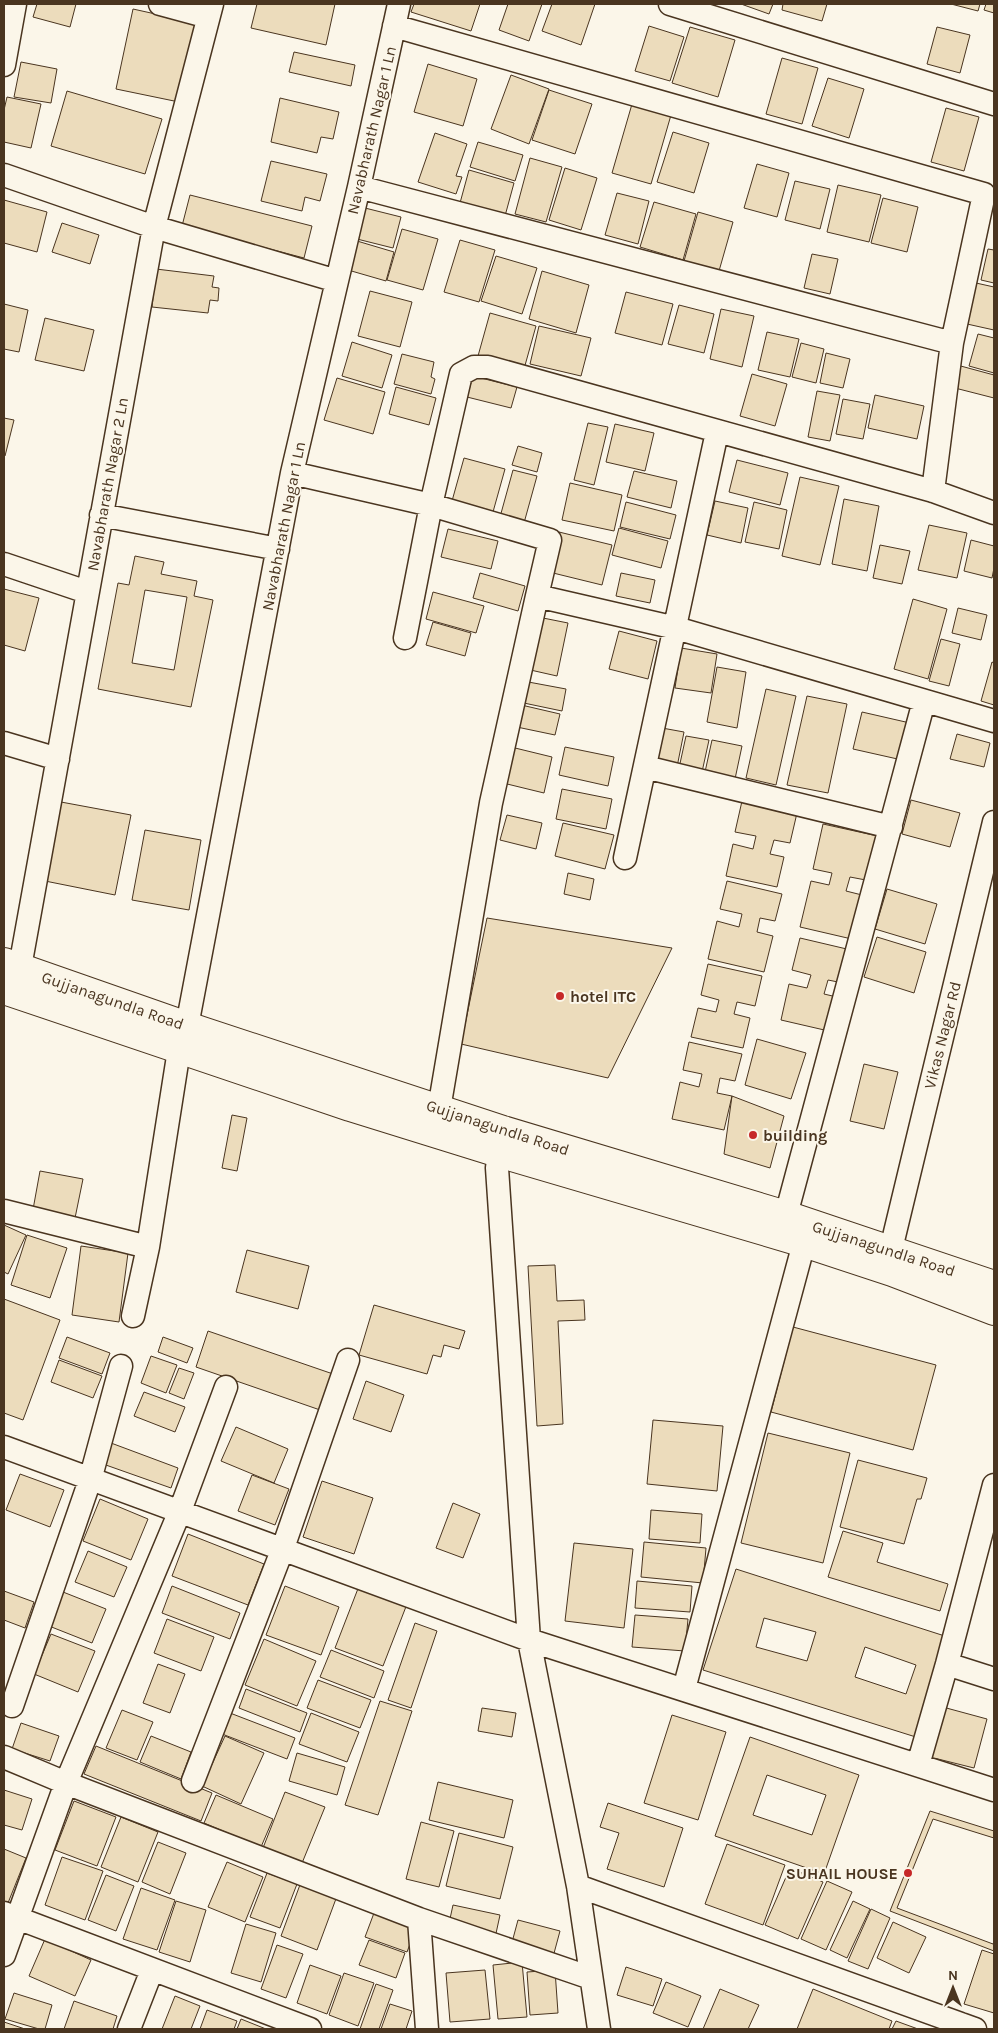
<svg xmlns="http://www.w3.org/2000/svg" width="998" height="2033" font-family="Karla,sans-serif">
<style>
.building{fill:#ecdcbc;stroke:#4a3520;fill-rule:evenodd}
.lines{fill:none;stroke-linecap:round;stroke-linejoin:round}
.minor-casing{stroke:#4a3520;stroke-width:25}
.major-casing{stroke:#4a3520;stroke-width:30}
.minor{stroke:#fbf6e9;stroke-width:22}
.major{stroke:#fbf6e9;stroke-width:28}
.poi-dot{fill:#c62828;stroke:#fbf6e9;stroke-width:2}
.labels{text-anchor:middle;stroke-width:4;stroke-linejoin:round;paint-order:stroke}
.street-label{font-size:16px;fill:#4a3520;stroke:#fbf6e9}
.poi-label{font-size:16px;font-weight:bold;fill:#4a3520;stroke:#fbf6e9;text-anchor:start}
</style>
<rect width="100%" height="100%" fill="#fbf6e9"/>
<path class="building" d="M37 4H76L70 27 33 17Z
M257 4H335L326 45 251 28Z
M414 4H480L471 31 411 12Z
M508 4H542L529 41 499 30Z
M552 4H595L581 45 542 31Z
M741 4H773L769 14Z
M783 4H827L822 21 782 10Z
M951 4H980L978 11Z
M986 4H994V13L984 10Z
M133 9 196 23 179 102 116 89Z
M649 26 684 37 670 81 635 71Z
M690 27 735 40 718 97 672 83Z
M937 27 970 35 960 73 927 64Z
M294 52 355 65 351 86 289 72Z
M782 58 818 68 802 124 766 114Z
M21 62 57 69 51 103 14 97Z
M428 64 477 79 463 126 414 112Z
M511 75 549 89 529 144 491 129Z
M828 78 864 89 849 138 812 126Z
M549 90 592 104 575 154 532 140Z
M67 91 162 119 145 174 51 146Z
M7 97 41 104 31 148 4 142V110Z
M280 98 339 112 333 139 321 137 317 153 271 142Z
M632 104 671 115 651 184 612 173Z
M946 108 979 117 964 171 931 162Z
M673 132 709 143 694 193 657 182Z
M435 133 467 144 456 176 462 177 456 194 418 182Z
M478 142 523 155 515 181 470 167Z
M530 158 562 167 546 222 515 214Z
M271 161 327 174 320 201 305 197 302 211 261 201Z
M757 164 789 173 777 217 744 208Z
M565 168 597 178 581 230 549 220Z
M469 170 514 183 505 216 460 203Z
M795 181 830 189 820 229 785 220Z
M838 185 881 195 869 242 827 232Z
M617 193 649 201 638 244 605 235Z
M190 195 312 226 304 258 182 226Z
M883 198 918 207 907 252 871 243Z
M4 200 47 212 37 252 4 243Z
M654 202 696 214 683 260 640 247Z
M361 207 401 217 393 248 353 238Z
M698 212 733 222 719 271 684 261Z
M62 223 99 235 90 264 52 252Z
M402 229 438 239 423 290 387 280Z
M460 240 495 250 479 302 444 292Z
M357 241 394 252 386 281 348 270Z
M988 249 994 250V283L981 280Z
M812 254 838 259 830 294 804 288Z
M496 256 537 268 522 314 481 301Z
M156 269 214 276 212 287 219 288 218 301 210 300 208 313 152 307Z
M542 271 589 285 576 333 529 319Z
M976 283 994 287V330L967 324Z
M370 291 412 302 400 347 358 336Z
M626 292 673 304 662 345 615 333Z
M4 304 28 310 19 352 4 349Z
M679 305 714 314 704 353 668 344Z
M721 309 754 316 742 367 710 359Z
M490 313 536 326 524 369 478 356Z
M45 318 94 330 84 371 35 360Z
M539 326 591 338 581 376 530 364Z
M767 332 799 339 790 377 758 370Z
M978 334 994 338V373L969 366Z
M352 342 392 355 382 388 342 376Z
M801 343 824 349 816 383 792 377Z
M826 353 850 359 843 388 820 383Z
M402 354 434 362 431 377 435 379 431 394 394 384Z
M957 365 994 375V398L951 387Z
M752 374 787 384 775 426 740 416Z
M473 376 517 387 511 408 467 397Z
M337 378 385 392 373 434 324 420Z
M396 387 436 398 429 425 389 414Z
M817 391 840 395 830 441 808 437Z
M875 395 924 406 917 439 868 428Z
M843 399 870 404 863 439 836 434Z
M4 418 14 420 5 456H4Z
M588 423 608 427 594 485 574 480Z
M615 424 654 433 645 471 606 462Z
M518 446 542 453 537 472 512 465Z
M464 458 505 469 493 512 452 501Z
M737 460 788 473 780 505 729 492Z
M513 470 537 476 524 523 500 517Z
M634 471 677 481 671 508 627 497Z
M800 477 839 486 820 565 782 556Z
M570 483 622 495 614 531 562 520Z
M844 499 879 506 867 571 832 564Z
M715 501 748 508 741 543 707 535Z
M626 502 676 515 670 539 620 527Z
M754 502 787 510 779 549 745 542Z
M929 525 967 533 957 578 918 570Z
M619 528 668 541 661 568 612 555Z
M448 529 498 541 491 569 441 557Z
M559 532 612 545 602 585 549 572Z
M971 540 994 546V568L992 578 964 571Z
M880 545 910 551 902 584 873 578Z
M135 556 164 562 161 574 197 581 194 596 213 600 191 707 98 689 118 583 129 585ZM145 590 187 597 174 670 132 663Z
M480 573 525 586 518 611 473 598Z
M621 573 655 580 650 603 616 596Z
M4 589 39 598 25 651 4 645Z
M433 592 484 606 476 633 426 619Z
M913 599 947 609 928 679 894 669Z
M958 608 987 615 981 640 952 633Z
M538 617 568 623 557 676 526 669Z
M433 622 471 633 465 656 426 645Z
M619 631 657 641 648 679 609 669Z
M941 639 960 644 949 686 929 681Z
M681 648 717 654 711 693 675 688Z
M992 662 994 663V705L981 701Z
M717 667 746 672 737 728 707 722Z
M523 681 566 689 562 711 519 702Z
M766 689 796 696 776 785 746 778Z
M807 696 847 704 828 793 787 785Z
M517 704 560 714 555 735 512 726Z
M862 712 910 723 902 760 853 749Z
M662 728 684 732 677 767 655 763Z
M957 734 990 743 984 767 950 759Z
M686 736 709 740 702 772 679 768Z
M712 740 742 746 735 779 705 772Z
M511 747 552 757 544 793 503 783Z
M565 747 614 757 608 786 559 775Z
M562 789 612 799 606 829 556 819Z
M911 800 960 813 950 847 902 834Z
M742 801 797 813 790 843 774 840 770 854 784 857 777 887 726 876 733 844 753 849 756 836 735 832Z
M61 802 131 815 115 895 45 881Z
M507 815 542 823 536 849 500 840Z
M563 823 614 835 605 869 555 856Z
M823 824 882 837 871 881 850 877 846 891 866 896 856 940 800 927 811 881 829 885 832 873 813 869Z
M145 830 201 840 189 910 132 900Z
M568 873 594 879 590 900 564 894Z
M727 881 782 894 775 921 760 918 757 932 773 936 764 972 708 959 717 921 739 927 742 914 720 909Z
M887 889 937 904 925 944 875 929Z
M487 918 672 948 608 1078 461 1044Z
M877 937 926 952 914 993 864 977Z
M800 938 851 950 843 983 828 980 824 994 841 998 833 1032 781 1020 789 984 807 988 811 975 792 970Z
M708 964 762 976 755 1006 737 1002 734 1014 750 1018 743 1048 691 1037 698 1008 716 1012 719 1000 701 995Z
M757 1039 806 1053 791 1099 745 1085Z
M689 1042 742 1054 735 1081 720 1078 717 1093 732 1096 724 1130 672 1119 680 1082 699 1087 702 1074 683 1070Z
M864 1064 898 1072 884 1129 850 1121Z
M732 1096 784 1116 770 1168 724 1154Z
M232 1115 247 1118 237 1171 222 1168Z
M40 1171 83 1179 74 1223 32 1215Z
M4 1225 26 1235 8 1274 4 1272Z
M27 1235 67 1248 50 1298 11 1285Z
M81 1246 128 1253 119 1322 72 1315Z
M247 1250 309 1266 298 1309 236 1292Z
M555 1265 557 1301 584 1300 585 1320 558 1321 563 1424 537 1426 528 1266Z
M4 1299 60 1320 23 1420 4 1413Z
M374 1305 465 1331 459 1349 444 1345 441 1357 433 1355 427 1374 359 1355Z
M793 1327 936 1365 913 1450 771 1412Z
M208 1331 336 1375 323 1411 196 1367Z
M67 1337 110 1353 102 1374 59 1358Z
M163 1337 193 1348 187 1363 158 1352Z
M151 1356 177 1365 166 1393 141 1383Z
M59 1360 102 1376 93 1398 51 1382Z
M179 1368 194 1373 184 1399 169 1393Z
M366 1381 404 1395 391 1432 353 1419Z
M144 1392 185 1407 175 1432 134 1416Z
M653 1420 723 1426 717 1491 647 1484Z
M236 1427 288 1449 274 1483 221 1461Z
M768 1433 850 1453 823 1563 741 1543Z
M111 1443 178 1468 171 1488 103 1464Z
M858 1460 927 1478 921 1499H917L904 1544 840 1527Z
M20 1474 64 1490 50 1527 6 1510Z
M252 1475 289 1489 275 1525 238 1511Z
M322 1481 373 1498 354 1554 303 1537Z
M100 1499 148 1519 131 1560 83 1541Z
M453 1503 480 1514 463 1558 436 1548Z
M651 1510 702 1514 700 1543 649 1539Z
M843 1531 883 1543 877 1562 948 1584 940 1611 828 1577Z
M188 1534 264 1564 248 1605 172 1576Z
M644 1542 706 1548 703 1583 641 1577Z
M574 1543 633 1549 624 1628 565 1621Z
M88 1551 127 1567 114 1597 75 1582Z
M736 1569 951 1638 919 1738 703 1670ZM764 1618 816 1632 807 1661 756 1647ZM865 1647 916 1665 906 1694 855 1677Z
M637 1581 692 1586 690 1612 635 1608Z
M172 1586 240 1613 230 1639 162 1613Z
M285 1586 339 1607 321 1655 266 1635Z
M359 1586 407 1604 383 1666 335 1648Z
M4 1591 34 1602 25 1628 4 1620Z
M63 1592 106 1609 92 1643 49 1626Z
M635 1615 688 1619 685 1651 632 1647Z
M167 1619 214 1637 201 1671 154 1653Z
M415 1623 437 1631 411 1708 388 1700Z
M51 1634 95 1651 78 1692 34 1674Z
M264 1639 316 1661 297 1706 245 1685Z
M331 1650 384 1671 374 1698 320 1677Z
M158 1664 185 1674 170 1713 143 1703Z
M318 1680 371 1700 360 1728 307 1708Z
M246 1689 307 1713 300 1732 239 1708Z
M380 1701 412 1711 378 1815 345 1805Z
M939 1706 987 1719 974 1768 926 1756Z
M482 1708 516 1713 512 1737 478 1731Z
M122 1710 153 1722 137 1760 106 1748Z
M230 1713 295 1738 287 1759 222 1734Z
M311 1713 359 1732 347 1762 299 1744Z
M672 1715 726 1732 698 1820 644 1803Z
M21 1723 59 1736 50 1761 12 1749Z
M151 1736 191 1752 181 1779 140 1762Z
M225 1736 264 1753 241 1804 202 1786Z
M750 1737 859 1775 824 1874 715 1836ZM767 1775 826 1795 812 1835 753 1815Z
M96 1746 212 1793 201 1821 84 1774Z
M297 1753 345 1767 337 1795 289 1781Z
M438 1782 513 1800 504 1838 429 1820Z
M4 1790 32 1799 22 1830 4 1825Z
M285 1792 325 1807 300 1868 261 1853Z
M216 1795 273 1819 261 1847 204 1823Z
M74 1801 116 1817 97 1866 55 1850Z
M608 1803 683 1828 664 1887 607 1869 619 1833 600 1827Z
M930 1811 994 1831V1838L933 1819 897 1908 993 1944 994 1941V1951L890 1911Z
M121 1817 158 1832 138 1882 101 1867Z
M421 1822 454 1831 439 1887 406 1879Z
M459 1833 513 1847 500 1899 446 1886Z
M158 1842 186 1853 170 1894 142 1882Z
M727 1844 785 1865 763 1925 705 1904Z
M4 1849 26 1858 8 1903 4 1901Z
M62 1857 103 1871 85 1920 45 1905Z
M227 1862 263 1877 245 1922 208 1907Z
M790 1868 823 1882 798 1939 765 1925Z
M267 1873 297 1884 280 1928 250 1917Z
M106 1875 134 1886 116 1931 88 1920Z
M827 1881 852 1892 826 1950 801 1939Z
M301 1882 337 1896 317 1950 281 1936Z
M141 1888 175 1900 157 1950 123 1939Z
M176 1901 206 1910 190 1962 159 1952Z
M853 1901 870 1909 847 1958 830 1950Z
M453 1905 500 1915 495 1938 448 1928Z
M871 1909 890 1918 868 1969 848 1961Z
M374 1913 416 1928 407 1952 365 1937Z
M518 1920 560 1931 553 1957 511 1946Z
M893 1922 926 1937 909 1973 877 1958Z
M246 1924 276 1933 261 1982 231 1973Z
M45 1939 91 1960 75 1996 29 1976Z
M369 1940 405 1953 396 1978 359 1965Z
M277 1945 303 1954 286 1998 261 1989Z
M982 1950 994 1954V2013L964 2004Z
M522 1962 527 2017 498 2019 493 1965Z
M310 1965 341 1976 327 2014 297 2003Z
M626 1967 662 1979 653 2006 617 1995Z
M485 1970 490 2019 450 2022 446 1973Z
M555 1970 558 2013 530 2015 527 1972Z
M344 1973 374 1983 358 2026 329 2015Z
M666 1982 701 1996 688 2027 653 2013Z
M376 1984 393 1990 379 2029H360Z
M720 1989 759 2005 748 2029H703Z
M813 1989 892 2021 889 2029H797Z
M14 1993 52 2005 45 2029H39L5 2019Z
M175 1996 200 2006 191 2029H162Z
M74 2001 117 2016 113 2029H64Z
M390 2004 412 2011 406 2029H381Z
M207 2010 237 2021 234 2029H200Z
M241 2019 266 2029H237Z
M896 2021 918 2029H892Z
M4 2022 25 2029H4Z"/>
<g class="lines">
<defs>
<path id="minor" d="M160 4 208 17
M670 4 994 104
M394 26 984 194 952 343 933 491
M4 65 15 4
M4 175 154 227 337 281
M359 187 952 343
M292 473 431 505 550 540 537 596 676 628 994 721
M101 515 278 549
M4 564 87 592
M405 638 431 505 461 374 474 367H488L933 491 994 513
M4 743 58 759
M645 767 891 827
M625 858 717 432
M20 967 154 227 212 4
M439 1109 491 803 537 596
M501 1138 497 1168 529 1640 578 1886 599 2029
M4 1211 148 1247
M786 1215 924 701
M891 1249 994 822
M133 1316 148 1247 179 1050 187 1026 292 473 359 187 399 4
M4 1447 529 1640 994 1790
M947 1664 994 1679
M684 1689 804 1243
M12 1706 90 1480 121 1366
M4 1757 66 1783 419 1919 591 1978
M918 1765 947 1664 994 1485
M193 1781 283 1548 348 1360
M578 1886 975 2029
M4 1913 310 2029
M419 1919 427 2029
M4 1955 66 1783 180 1511 226 1387
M129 2029 152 1970"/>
<path id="major" d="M4 962 187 1026 503 1130 786 1215 994 1285
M4 990 350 1107 498 1153 804 1243 892 1272 994 1311"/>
</defs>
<use href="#minor" class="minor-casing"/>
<use href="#major" class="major-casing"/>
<use href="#minor" class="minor"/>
<use href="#major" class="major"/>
</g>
<g class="poi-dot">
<circle cx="560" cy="996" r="5"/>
<circle cx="753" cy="1135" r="5"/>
<circle cx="908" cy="1873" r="5"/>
</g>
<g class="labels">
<g class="street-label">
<text transform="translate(371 130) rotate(-77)" y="6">Navabharath Nagar 1 Ln</text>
<text transform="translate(107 484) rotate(-80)" y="6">Navabharath Nagar 2 Ln</text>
<text transform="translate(283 526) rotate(-79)" y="6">Navabharath Nagar 1 Ln</text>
<text transform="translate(113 1000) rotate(19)" y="6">Gujjanagundla Road</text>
<text transform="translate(942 1035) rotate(-76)" y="6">Vikas Nagar Rd</text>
<text transform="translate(498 1127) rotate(18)" y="6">Gujjanagundla Road</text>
<text transform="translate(884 1248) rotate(18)" y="6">Gujjanagundla Road</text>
</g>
<g class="poi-label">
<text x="570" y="1002">hotel ITC</text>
<text x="763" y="1141">building</text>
<text x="898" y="1879" text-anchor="end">SUHAIL HOUSE</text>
</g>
</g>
<rect width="998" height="2033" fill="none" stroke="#4a3520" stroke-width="10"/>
<g transform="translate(953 1988)" stroke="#fbf6e9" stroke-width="4" paint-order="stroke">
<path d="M0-4L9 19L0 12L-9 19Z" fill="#4a3520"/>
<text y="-8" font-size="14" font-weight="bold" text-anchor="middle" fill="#4a3520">N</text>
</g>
</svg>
